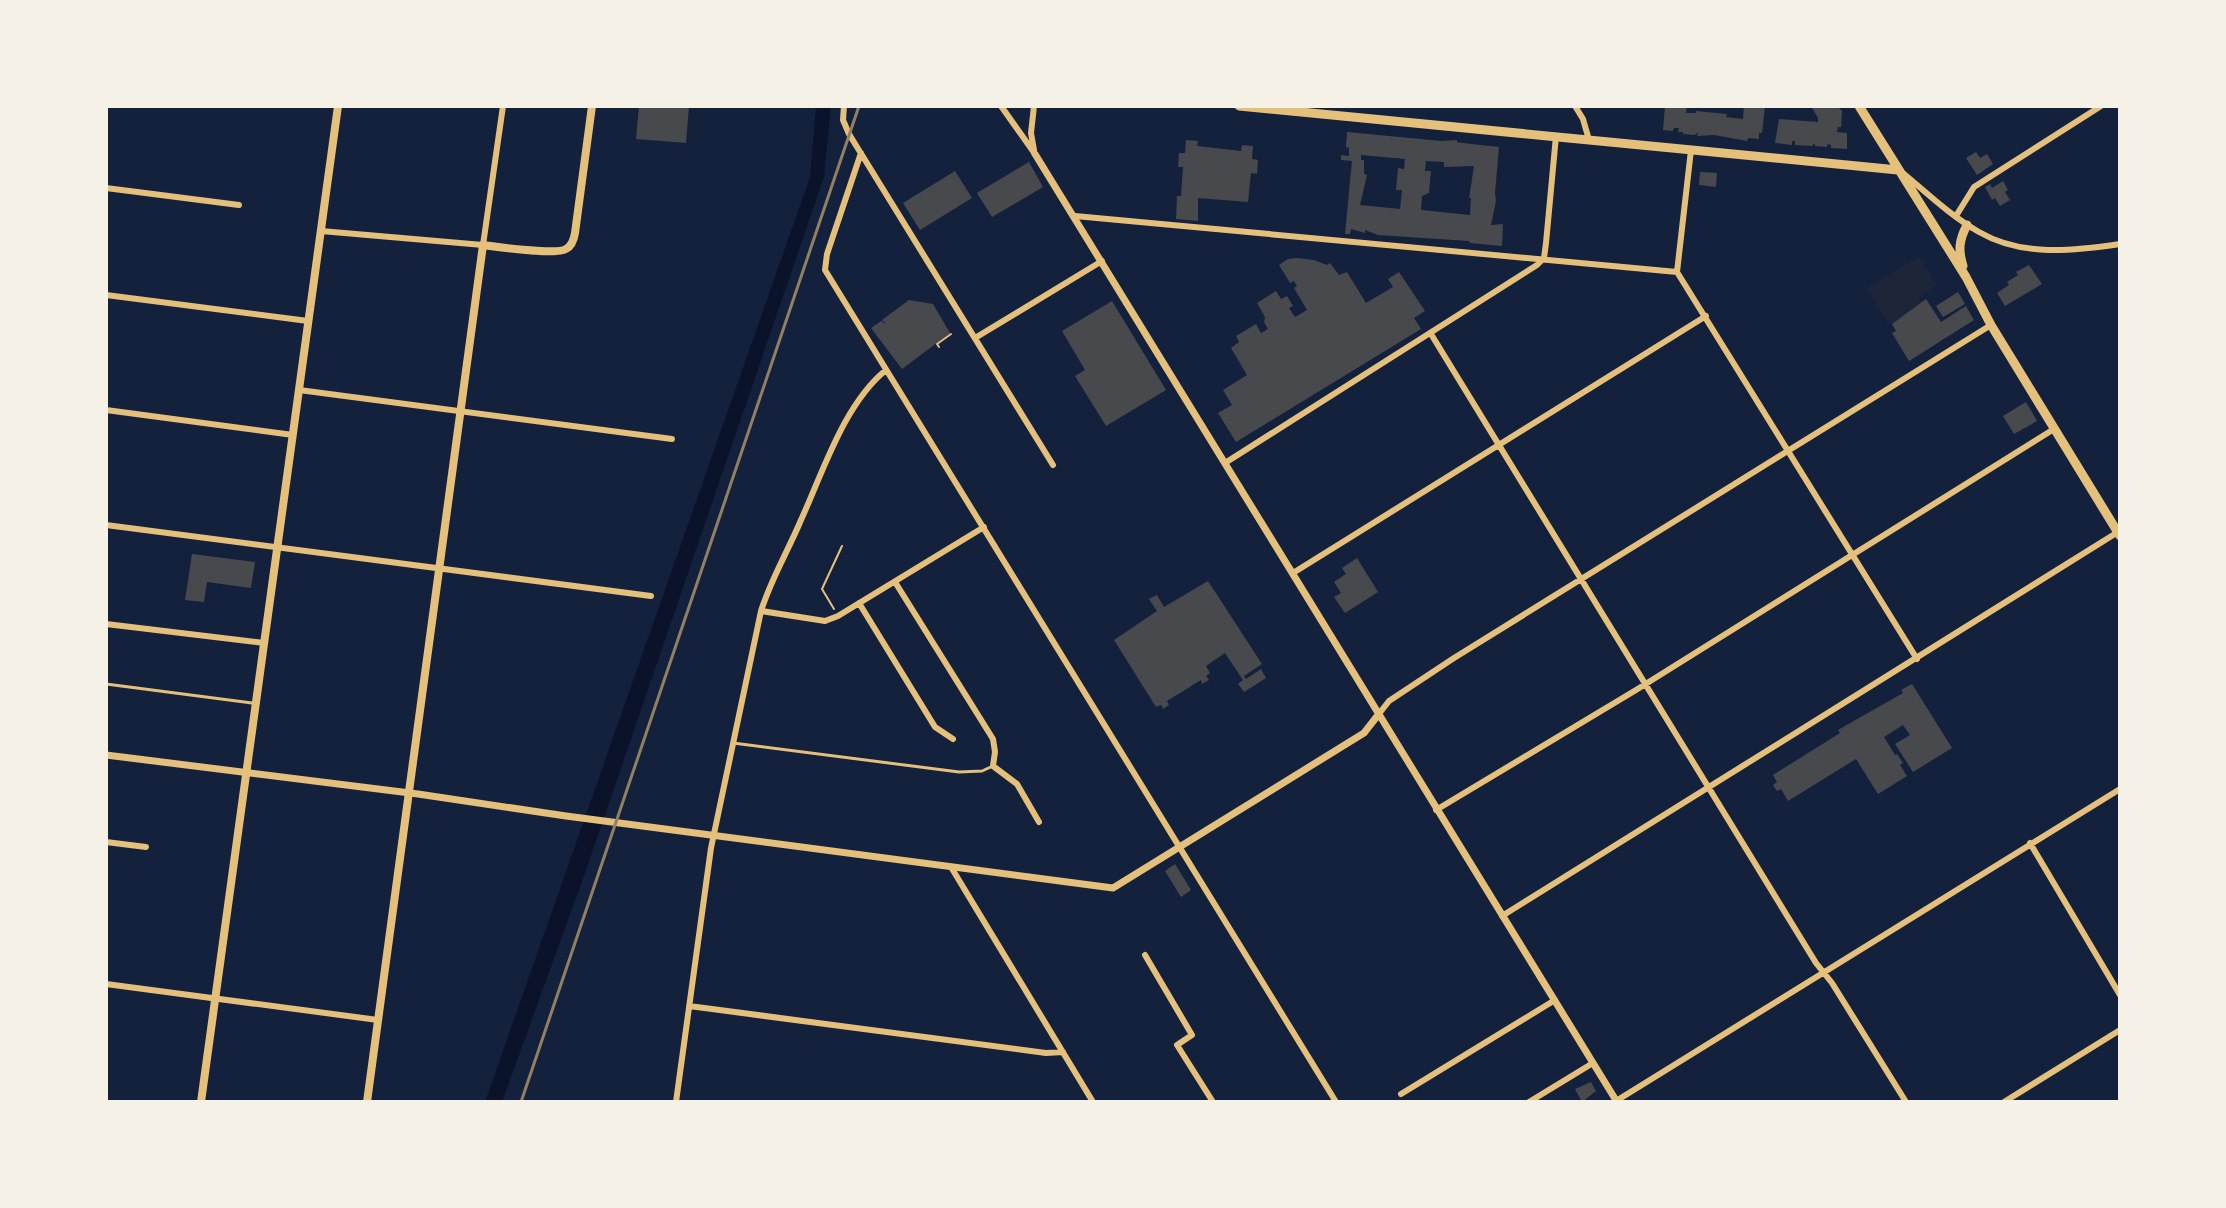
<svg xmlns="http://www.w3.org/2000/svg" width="2226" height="1208" font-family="'Asap Condensed',sans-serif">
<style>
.green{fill:#1d2539}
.water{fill:#0b132b}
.building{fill:#48494c;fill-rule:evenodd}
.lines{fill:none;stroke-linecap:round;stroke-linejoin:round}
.path{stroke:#e5c07b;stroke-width:2}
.service{stroke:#e5c07b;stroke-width:3}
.minor{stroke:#e5c07b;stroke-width:6}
.tertiary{stroke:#e5c07b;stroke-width:7}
.secondary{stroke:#e5c07b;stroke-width:8}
.primary{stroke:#e5c07b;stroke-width:9}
.rail{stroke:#918062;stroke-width:3}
</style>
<rect width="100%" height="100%" fill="#14213d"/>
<path class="green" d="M1919 257 1937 285 1918 297 1921 302 1912 308 1913 310 1892 324 1888 323 1867 288Z"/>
<path class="water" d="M816 106H831L824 177 584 876 502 1102H485L810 177Z"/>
<path class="building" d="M639 106H689L686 143 636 139Z
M1665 106H1687L1686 113H1696V111L1727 114 1726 117 1743 119 1744 106H1765L1762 133H1759V139L1748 138 1747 141 1714 135 1697 136 1698 132 1695 135 1683 134V132H1678L1679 128H1674L1673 131 1663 130Z
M1811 106H1837L1842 111 1841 127H1838L1837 132 1847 133V149L1831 148V145L1827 144V147L1815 146V143L1812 146 1795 145V141H1792V145L1775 143 1779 119 1818 122V118Z
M1347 132 1441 141 1457 140V142L1463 143 1499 147 1495 193 1496 201 1491 225 1503 224 1502 246 1470 243 1469 241 1378 235 1365 230V233L1351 229 1350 234H1345L1352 161 1341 160V155L1349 156V148L1346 147ZM1361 155 1405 159 1404 169 1398 168 1396 190H1402L1400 209 1360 205 1367 175 1364 174V160H1361ZM1426 161 1444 162V167L1474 166 1469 198H1471L1470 215 1421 210 1422 196 1429 193 1431 171H1425Z
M1186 140 1198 141 1197 146 1241 151 1242 145 1253 146 1252 159 1258 160 1257 174 1251 173 1248 202 1198 198V221L1176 219 1177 196H1181L1183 167H1178L1179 153H1185Z
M1976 152 1980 158 1987 154 1993 164 1977 175 1966 158Z
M1029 162 1043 187 992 217 977 193Z
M955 171 972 198 920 230 903 203Z
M1700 172 1717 173 1716 187 1699 185Z
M2003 181 2008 190 2005 192 2010 200 2000 206 1995 198 1992 200 1985 187 1990 184 1992 188Z
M1297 258 1314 260 1327 265 1330 263 1339 275 1347 272 1366 303 1393 287 1388 279 1399 272 1425 311 1414 318 1421 329 1236 442 1218 413 1232 405 1223 390 1247 375 1231 348 1239 342 1236 336 1256 324 1261 333 1268 329 1264 322 1265 317 1257 303 1276 291 1281 299 1287 296 1293 306 1289 308 1295 317 1307 310 1294 288 1297 286 1294 281 1290 283 1279 265 1288 259Z
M2029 265 2042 284 2005 306 1997 293 2009 285 2007 282 2018 275 2016 272Z
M1958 292 1965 304 1943 317 1936 306Z
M1926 299 1941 322 1966 306 1974 320 1909 361 1892 333 1896 331 1892 324Z
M909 300 933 304 950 333 902 369 871 328 881 321 886 324 882 320Z
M1112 301 1166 390 1106 426 1075 376 1085 370 1062 331Z
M2026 402 2037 421 2014 434 2003 416Z
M192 554 255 562 251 588 207 582 204 602 185 600Z
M1357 558 1378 592 1345 613 1334 597 1341 593 1334 582 1346 574 1342 568Z
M1208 581 1262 664 1244 676 1246 679 1261 669 1266 678 1244 692 1238 684 1243 680 1225 653 1206 666 1210 673 1206 676 1209 680 1202 684 1201 680 1167 701 1169 705 1163 709 1161 705 1156 707 1114 640 1157 611 1149 599 1157 595 1164 607Z
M1912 684 1952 748 1913 772 1895 744 1910 735 1903 725 1884 737 1895 755 1897 754 1903 763 1900 765 1907 776 1878 794 1856 759 1788 801 1781 789 1777 791 1773 785 1777 782 1773 775 1840 733 1838 730 1903 693 1901 690Z
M1175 864 1191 890 1181 897 1165 871Z
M1591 1082 1596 1091 1582 1102 1575 1089Z"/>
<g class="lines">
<path class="path" d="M939 347 937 344 951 334
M834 609 822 589 842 546"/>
<path class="service" d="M106 684 252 703
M733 743 959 772 982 771 993 766"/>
<path class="minor" d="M844 106 843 120 849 134 1053 465
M1001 106 1035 154
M1034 106 1031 133 1034 150
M1575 106 1583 119 1589 140
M1691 150 1677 272 1917 659
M861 153 827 254 825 270 1336 1102
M1904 174C1928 194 1952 217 1979 232 2022 257 2073 251 2120 244
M106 188 239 205
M1075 216 1677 272
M1956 216 1974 187 2101 106
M321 231 483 245 503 106
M106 295 308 321
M1431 334 1816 963 1832 983 1906 1102
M975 338 1102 261
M299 390 672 439
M106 410 293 435
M1225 463 1537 265 1544 258 1546 243 1556 136
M106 525 651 596
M1293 573 1706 316
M895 582 993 739 995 752 993 766 1017 784 1039 822
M859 603 935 727 953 739
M761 611 825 621 838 616 984 527
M106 624 264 643
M1378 715 1389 701 1454 658 1991 325
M1436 810 1636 690 2054 429
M106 842 146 847
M2030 843 2120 995
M951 867 1093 1102
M1502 916 2118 532
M1145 955 1192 1035 1177 1045 1213 1102
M106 984 378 1020
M689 1006 1046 1053 1063 1052
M1401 1094 1555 1000
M1616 1101 2120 789
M676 1102 711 848 761 611C771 579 788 551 801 520 823 472 844 404 886 370
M1529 1102 1593 1063
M2004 1102 2120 1030"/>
<path class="tertiary" d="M1035 154 1617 1102
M106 755 418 794 566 816 1113 888 1364 733 1378 715"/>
<path class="secondary" d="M201 1102 338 106
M367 1102 483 245C497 247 557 255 566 249 572 246 574 239 575 233L592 106"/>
<path class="primary" d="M1239 106 1898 170
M1859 106 1966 277 1991 325 2120 536
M1963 266C1958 250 1959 240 1967 225"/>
<path class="rail" d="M521 1102 859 106"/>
</g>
<rect width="2226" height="1208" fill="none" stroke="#f6f1e7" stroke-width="216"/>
</svg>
